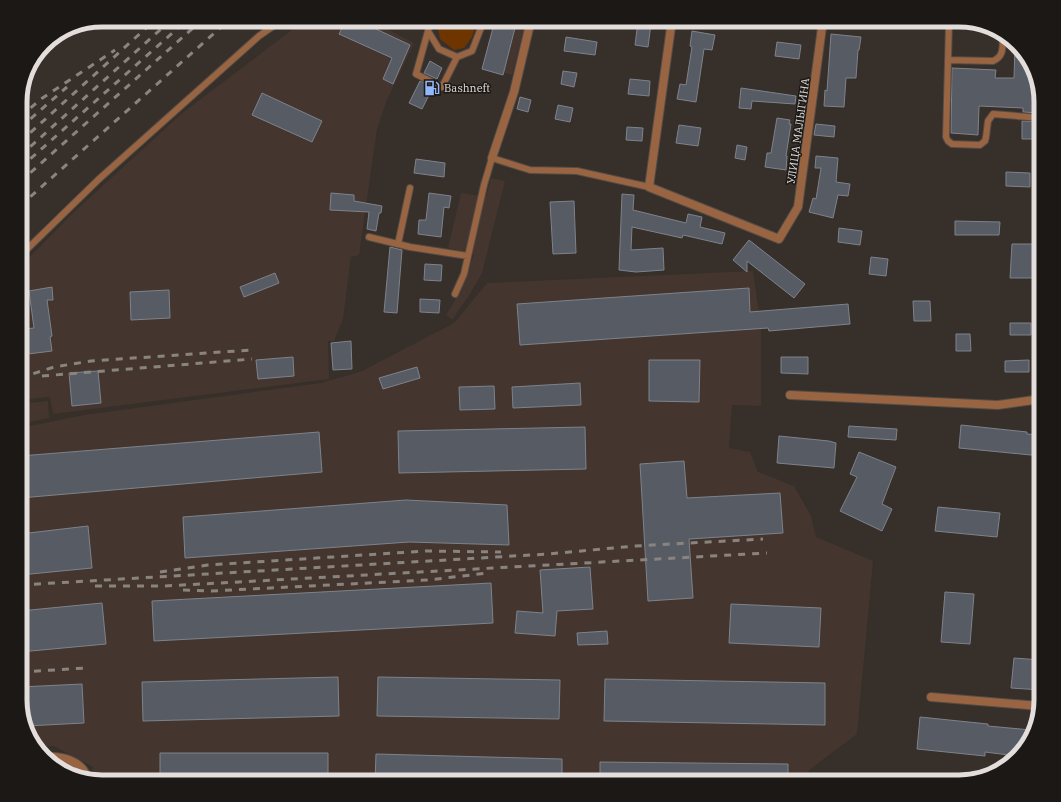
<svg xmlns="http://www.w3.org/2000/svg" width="1061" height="802" font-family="'IBM Plex Serif',serif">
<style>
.built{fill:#44362e}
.green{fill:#6e3500}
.building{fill:#575c64;stroke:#7e828b}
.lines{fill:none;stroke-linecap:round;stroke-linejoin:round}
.lane-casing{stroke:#524b46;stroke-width:8}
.street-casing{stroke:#524b46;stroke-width:10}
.lane{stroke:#986442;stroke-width:6}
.street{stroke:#986442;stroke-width:8}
.rail{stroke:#8a8480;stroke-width:3;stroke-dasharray:7 7;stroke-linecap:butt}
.labels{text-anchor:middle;stroke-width:3;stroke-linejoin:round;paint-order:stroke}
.poi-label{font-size:11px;fill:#e3dedb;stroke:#1b1815;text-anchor:start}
.street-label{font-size:11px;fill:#e3dedb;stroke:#1b1815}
.rim{fill:none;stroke:#e3dedb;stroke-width:5}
</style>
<rect width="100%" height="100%" fill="#362f2a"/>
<path class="built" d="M305 20H370L414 43 387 100 377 129 359 255 351 257 343 319 334 341H328L329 379 53 414 50 397 20 400V267L71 215 181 114Z
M495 20H526L512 75 484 67Z
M491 178 505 181 482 273 470 294 452 320 446 315 462 288 474 254 448 248 461 193 486 197Z
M753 271 761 327V406L732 405 729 448 750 452 758 472 794 486 811 516 816 537 873 561 857 734 809 770 808 782H102L91 779 93 767 54 746 37 747 29 737 20 705V428L84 415 321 383 362 371 454 323 487 283Z
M48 401 49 418 20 424V404Z"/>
<path class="green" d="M441 20H477L472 37 464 48 454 50 440 39 438 29Z"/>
<path class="building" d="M346 20H357L410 45 393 84 383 79 392 58 339 34Z
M495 20H517L503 75 482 69Z
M638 22 651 24 648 47 635 45Z
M692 31 715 35 712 50 704 49 696 102 677 99 680 84 686 85 692 47 690 46Z
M831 34 861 37 859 50H858L856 78H846L844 107 824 106 825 90 827 91Z
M566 37 597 42 595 55 564 51Z
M777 42 801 45 799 59 775 56Z
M1015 45 1032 65 1040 96 1039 113 1023 112V108L979 106 978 135 951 133 952 68 996 70 995 78H1014Z
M430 61 442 68 437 79 424 73Z
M563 71 577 73 574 87 561 84Z
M630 79 650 81 649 96 628 94Z
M420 81 433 87 422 109 409 103Z
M741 88 796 96 795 104 752 101 751 109 739 108Z
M262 93 322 121 312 142 252 115Z
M520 97 531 100 528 112 517 109Z
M558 105 573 108 570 122 555 119Z
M777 118 790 120 789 124H791L786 156H787L786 170 765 167 767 153H771Z
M1022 121 1041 122V139H1022Z
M816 124 835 126 834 137 814 135Z
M679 125 701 128 698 146 676 143Z
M627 127 643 128 642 141 626 140Z
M737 145 747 147 745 160 735 158Z
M816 156 838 158 836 182 850 184 848 196 838 195 833 218 809 212 813 198 816 199 821 168H815Z
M416 159 445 163 444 177 414 173Z
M1006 172 1030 173V187L1006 186Z
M331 193 354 195V201L382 206 381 213H379L376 231 367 229 369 212 330 210Z
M429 193 451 196 449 208 444 207 441 237 418 234 419 220H426Z
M622 194 634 195 633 210 686 223 688 214 702 217 700 227 725 233 722 244 683 235 682 238 632 227 631 250 663 248 664 270 636 272 619 270Z
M574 201 576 253 553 254 550 202Z
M955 221 1000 222 999 235H955Z
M839 228 862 231 860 245 838 242Z
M749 240 805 284 794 298 747 261V272L733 260Z
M1012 244H1036L1035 278H1010Z
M390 247 402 250 397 313 384 312Z
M871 257 888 259 886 276 869 274Z
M425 264 442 265 441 281 424 280Z
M275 273 279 283 244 297 240 287Z
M52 287 53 300H47L52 336 50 337 52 351 28 354 24 329 34 328 29 291Z
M749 288 750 312 848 304 850 324 769 331 768 328 520 345 517 304Z
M169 290 170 318 131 320 130 292Z
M420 299 440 300 439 313 420 312Z
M913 301H930L931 321H914Z
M1010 323H1031V335H1010Z
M956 334H970L971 351H956Z
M351 341 352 369 333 370 331 343Z
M293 357 294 376 258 379 256 360Z
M781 357H808V374L781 373Z
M649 360H700L699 402 649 401Z
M1029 360V372H1005V361Z
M417 367 420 378 383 389 379 378Z
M98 371 101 403 72 406 69 373Z
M580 383 581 405 513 408 512 387Z
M494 386 495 409 460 410 459 387Z
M961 425 1027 432V434L1041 435V456L959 448Z
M849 426 897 429 896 440 848 437Z
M585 427 586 469 399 473 398 431Z
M319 432 322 472 20 498V456Z
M779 436 829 441 836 443 834 468 777 463Z
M859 452 896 467 882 504 892 509 882 531 840 511 857 477 850 474Z
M684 461 687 498 780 493 783 533 689 539 693 598 648 601 640 464Z
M406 500 507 505 509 545 409 542 185 558 183 517Z
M938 507 1000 513 997 537 935 531Z
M88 526 92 568 20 575V534Z
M590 567 593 609 557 611 555 636 515 633 517 611 543 613 540 570Z
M491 583 493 623 154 641 152 601Z
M945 592 974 594 970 644 941 642Z
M102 603 106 644 20 652V611Z
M731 604 821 608 819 647 729 643Z
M607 631 608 644 578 645 577 633Z
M1014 658 1041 660V690L1011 688Z
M338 677 339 716 143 721 142 682Z
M378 677 560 680 559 719 377 716Z
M605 679 825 683V725L604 721Z
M82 684 84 723 26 726 20 705V687Z
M920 717 988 724V726L1031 730 1024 750 1017 756 985 752V756L917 749Z
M160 753H328V782H160Z
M376 754 562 759V782H375Z
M600 762 788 764V782H600Z"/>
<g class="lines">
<defs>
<path id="lane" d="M431 20 428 31 439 49 457 57 472 51 484 20
M932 20 949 23 946 137 948 141 952 144 980 145 985 141 986 137 988 121 993 114 1041 118
M949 23 970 24
M428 31 416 74 442 87 457 57
M948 60 993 61C1005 56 1002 46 1003 35
M369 237 410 247 468 256
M398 244 410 188
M20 256 99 179 259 36 282 20
M455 294 464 274 484 185 492 158 530 170 577 171 649 187"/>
<path id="street" d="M672 20 649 187 779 239 798 207 823 20
M492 158 514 92 531 20
M790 395 998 405 1041 399
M931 697 1039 706
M45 757C61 756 81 760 87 777"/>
</defs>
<use href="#lane" class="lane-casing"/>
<use href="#street" class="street-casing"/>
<use href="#lane" class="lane"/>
<use href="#street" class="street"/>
<path class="rail" d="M20 117 41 99 115 50
M20 128 67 87
M20 142 155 20
M20 156 171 20
M20 168 187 20
M20 182 202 20
M20 193 24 189
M20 206 229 20
M42 376 252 359
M20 378 54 367 91 361 251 350
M160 572 208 565 426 551 501 552
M20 585 548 554 635 546 763 539
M95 586H165L767 553
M183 590 211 591 428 580 488 573
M20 672 86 668"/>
</g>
<defs>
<symbol id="fuel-bare" viewBox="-9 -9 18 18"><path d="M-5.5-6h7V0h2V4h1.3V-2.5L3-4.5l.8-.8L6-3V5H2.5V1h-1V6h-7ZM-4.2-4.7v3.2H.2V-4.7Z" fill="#93b7fd" stroke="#1b1815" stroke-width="2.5" paint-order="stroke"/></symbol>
</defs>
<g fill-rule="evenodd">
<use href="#fuel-bare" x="421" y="77" width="22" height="22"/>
</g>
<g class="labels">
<g class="poi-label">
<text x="444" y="92">Bashneft</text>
</g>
<g class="street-label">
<text transform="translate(798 131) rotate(-82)" y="4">УЛИЦА МАЛЫГИНА</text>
</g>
</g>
<path d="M0 0H1061V802H0ZM102 27H959A75 75 0 0 1 1034 102V700A75 75 0 0 1 959 775H102A75 75 0 0 1 27 700V102A75 75 0 0 1 102 27Z" fill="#1b1815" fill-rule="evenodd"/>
<path class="rim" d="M102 27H959A75 75 0 0 1 1034 102V700A75 75 0 0 1 959 775H102A75 75 0 0 1 27 700V102A75 75 0 0 1 102 27Z"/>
</svg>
